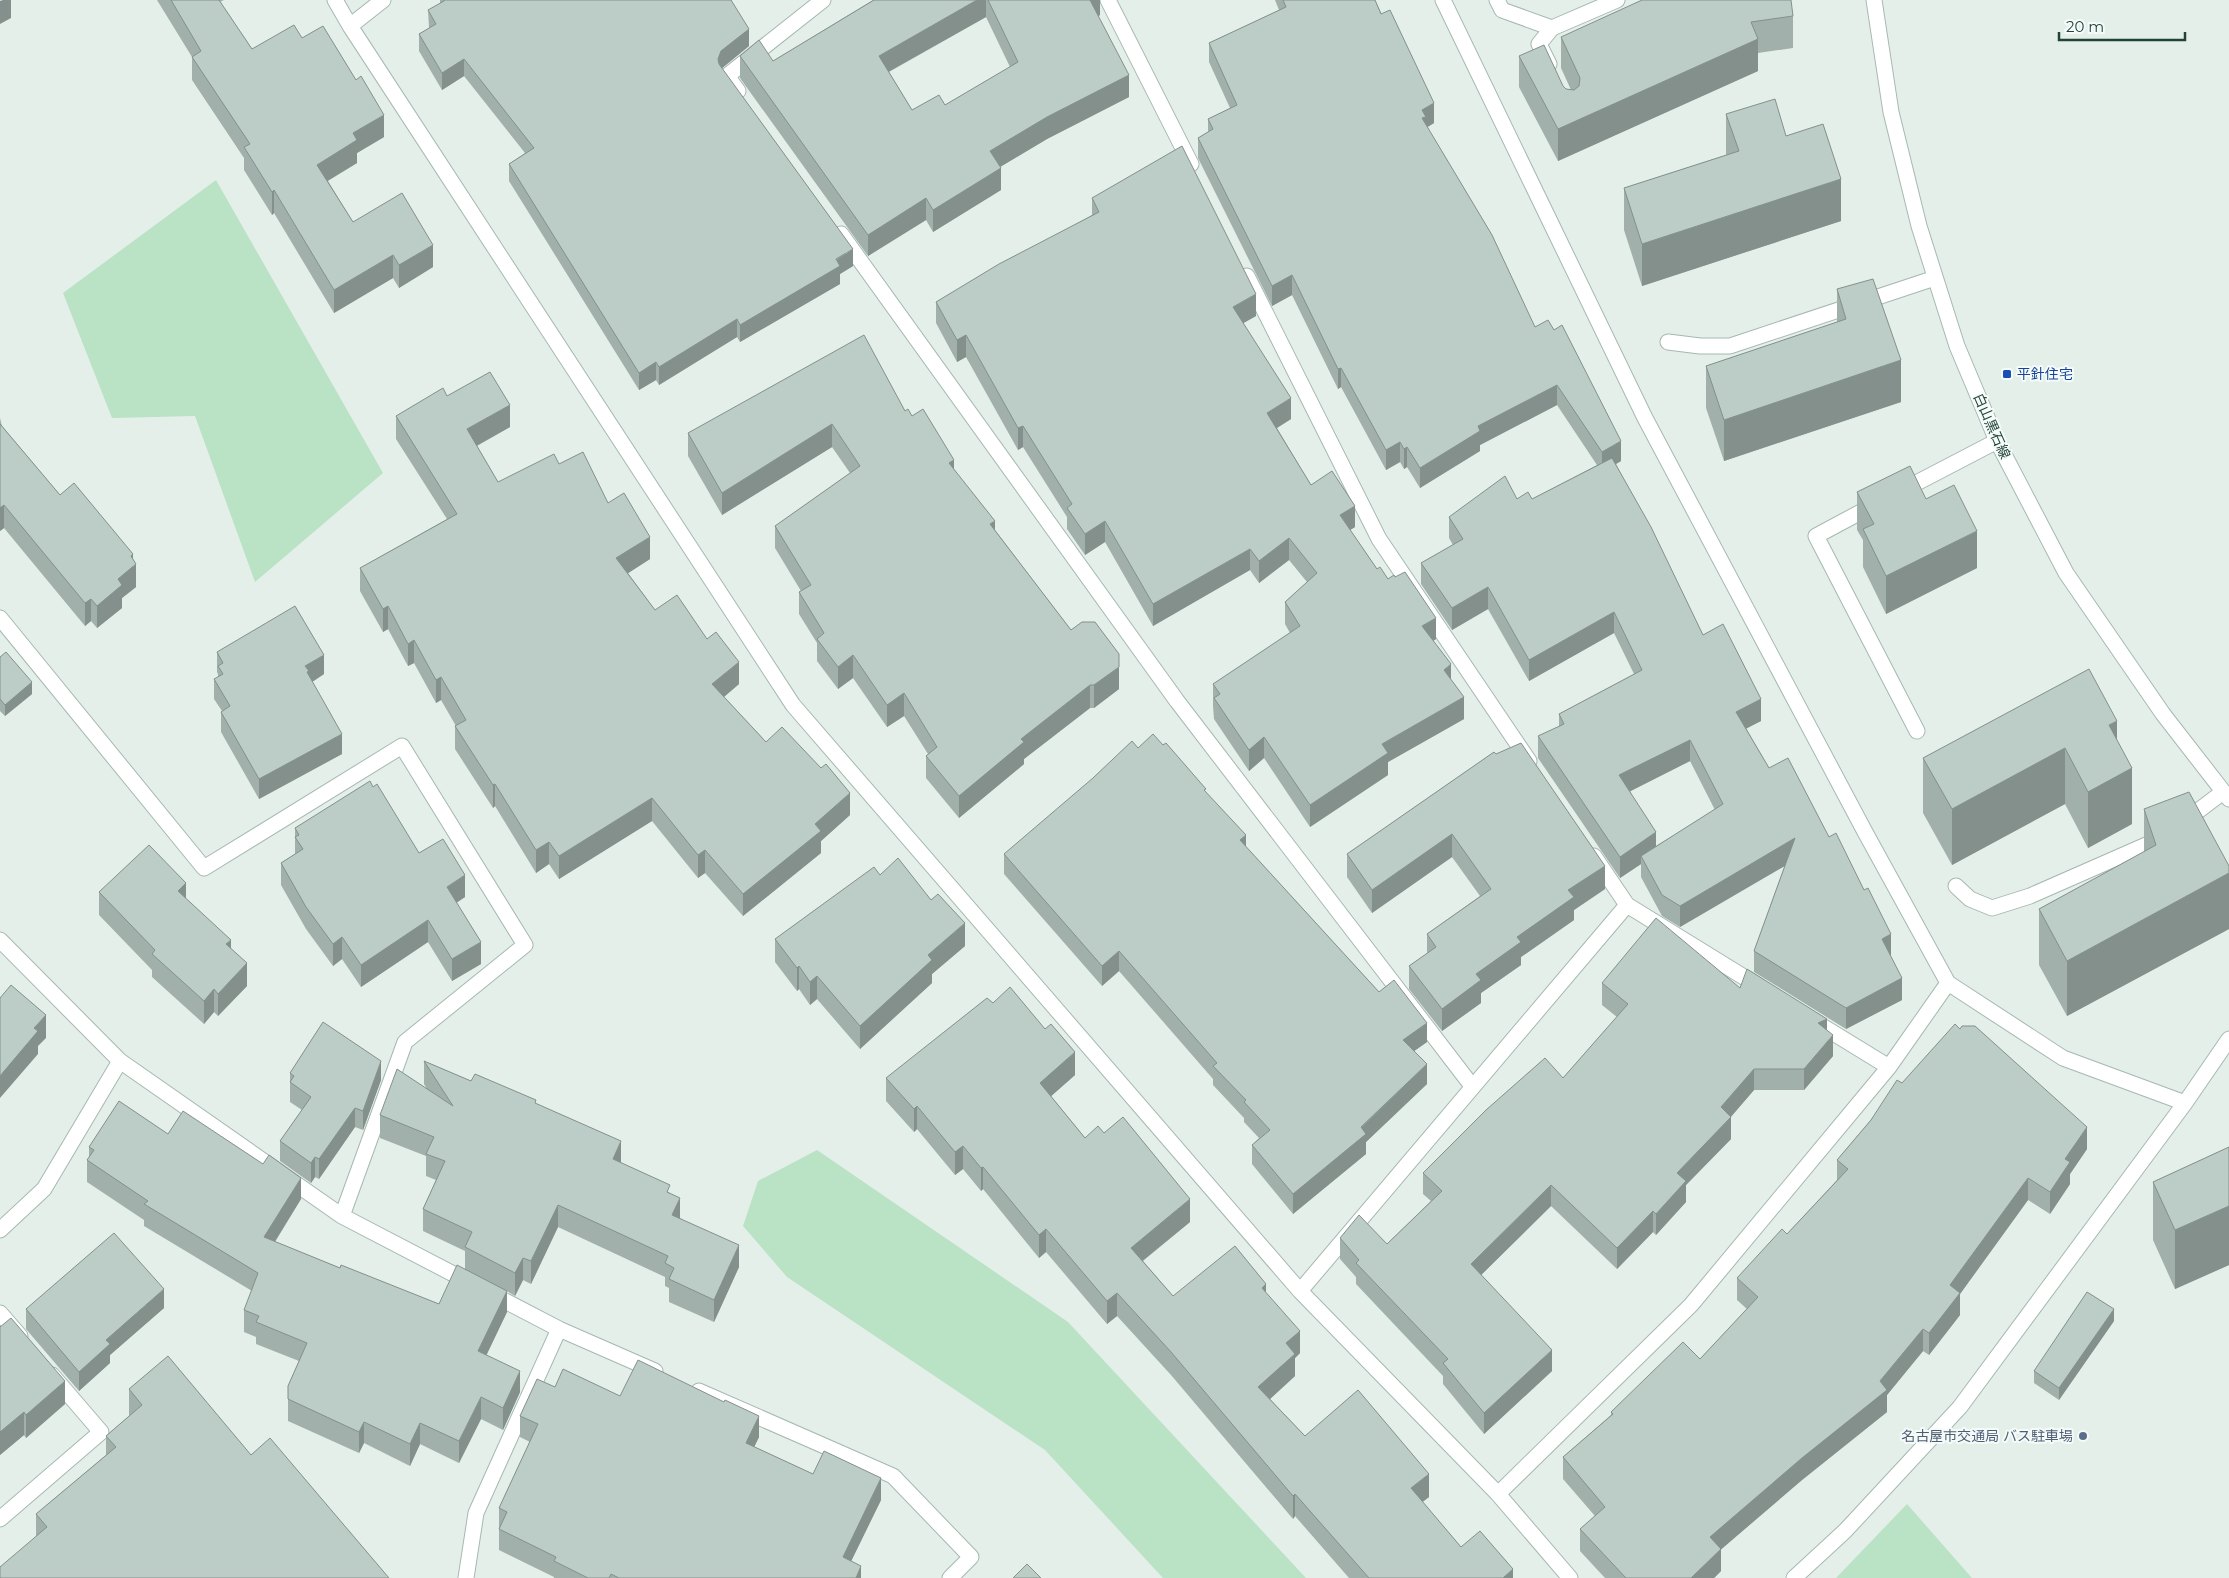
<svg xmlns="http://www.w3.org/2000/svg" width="2229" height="1578" font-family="Montserrat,'Noto Sans JP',sans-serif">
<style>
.green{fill:#bae2c5}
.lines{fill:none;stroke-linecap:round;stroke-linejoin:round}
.service-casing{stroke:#a6b8b2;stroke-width:17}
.minor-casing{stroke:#a6b8b2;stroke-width:17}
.tertiary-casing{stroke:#a6b8b2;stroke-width:17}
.service{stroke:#fff;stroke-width:15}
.minor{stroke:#fff;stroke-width:15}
.tertiary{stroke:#fff;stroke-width:15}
.wall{fill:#a1b0aa;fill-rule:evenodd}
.shaded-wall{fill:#83908b}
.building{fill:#bbcdc6;stroke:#83908b}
.transit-dot{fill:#1a4fb4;stroke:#f5fbf8;stroke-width:2}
.service-dot{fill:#5c6f8a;stroke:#f5fbf8;stroke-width:2}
.labels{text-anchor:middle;stroke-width:4;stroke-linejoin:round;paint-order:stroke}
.transit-label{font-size:14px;fill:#164399;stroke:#f5fbf8;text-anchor:start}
.street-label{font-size:14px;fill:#21433a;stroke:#f5fbf8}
.service-label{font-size:14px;fill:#4e5e75;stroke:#f5fbf8;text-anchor:end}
</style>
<rect width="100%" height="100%" fill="#e4efea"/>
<path class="green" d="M216 180 383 473 255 582 195 416 112 418 63 293Z
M817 1150 1068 1322 1306 1578H1163L1045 1450 787 1277 743 1226 758 1181Z
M1907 1504 1972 1578H1836Z"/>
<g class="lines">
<defs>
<path id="service" d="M1497 0 1502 10 1552 28 1617 0
M1549 64 1539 44 1552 28
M1668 342 1700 346H1730L1935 278
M1901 491 1997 441
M1874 505 1816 536 1917 731
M2182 823 2223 792
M1956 886 1970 899 1992 908 2030 896 2162 838"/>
<path id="minor" d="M335 0 350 26 793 705 1300 1291 1498 1494 1570 1578
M1108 0 1191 164
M1443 0 1645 418 1865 832 1948 983 2063 1058 2185 1103
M350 26 383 0
M738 91 727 76 823 0
M841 234 1177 701 1472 1086
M1247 276 1379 539 1529 761
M0 618 204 868 402 746 525 945 405 1042 342 1216
M1627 905 1760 987
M0 940 120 1061 342 1216 559 1329 655 1371
M1809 1018 1889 1067
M0 1230 44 1189 120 1061
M1300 1291 1627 905 1594 856
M0 1313 20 1336
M699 1391 893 1476 971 1557 950 1578
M1498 1494 1691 1305 1889 1067 1948 983
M0 1519 101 1432 52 1375
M466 1578 476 1513 559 1329
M1794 1578 1845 1531 1960 1407 2185 1103 2229 1039"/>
<path id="tertiary" d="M1874 0 1891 112 1919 226 1957 346 1997 441 2066 573 2163 714 2229 799"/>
</defs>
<use href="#service" class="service-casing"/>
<use href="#minor" class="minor-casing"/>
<use href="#tertiary" class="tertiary-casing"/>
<use href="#service" class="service"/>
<use href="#minor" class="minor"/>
<use href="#tertiary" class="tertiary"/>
</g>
<path class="wall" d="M157 0H224L220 2 252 49 302 38 384 137 357 153V163L328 181 353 222 433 267 399 288 393 278 334 313 274 213 272 215 244 170V158L192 80V57Z
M440 0H731L749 46 722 68 853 266 840 274V284L740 342 737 337 659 385 656 380 639 390 509 181V164L525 153 464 76 442 90 419 51V34L429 28 428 10 440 4Z
M873 0H1100V15L1098 16 1129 97 1047 139 1000 167 1001 190 933 232 926 220 868 256 740 78V56L773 61ZM986 17 1010 67 945 105 912 110 889 72Z
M1275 0H1375L1434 123 1427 127 1535 327 1621 461 1616 464 1703 635 1761 721 1746 728 1769 768 1829 837 1891 955H1890L1902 1000 1846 1029 1754 972V951L1785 865 1680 927 1662 916 1641 877V864L1620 878 1538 758V736L1559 727V714L1634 674 1614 633 1529 681 1488 609 1452 630 1421 584V563L1453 545 1449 538V517L1517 499H1532L1597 465 1557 405 1480 445V451L1420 488 1407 467 1404 469 1400 462 1386 470 1341 387 1338 389 1292 295 1272 306 1198 158V138L1208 132V119L1230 108 1209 62V43L1279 10ZM1690 761 1715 810 1656 846 1630 791Z
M1793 16V48L1758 53V71L1558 161 1519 87V56L1563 86 1566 89 1571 90 1561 68V37Z
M1726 114 1786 136 1841 221 1642 286 1624 230V188L1726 155Z
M1092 198 1256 316 1243 323 1291 419 1277 428 1311 485 1355 527 1350 530 1377 569 1388 579 1436 639 1433 641 1451 680 1464 719 1388 762V775L1310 827 1264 758 1249 771 1214 719 1213 706V684L1290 633 1285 624V602L1307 582 1289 560 1259 583 1250 570 1153 626 1105 542 1085 555 1067 529V517L1023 447 1018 450 966 357 957 362 936 323V302L1092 215Z
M1837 289 1901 402 1724 461 1706 408V366L1837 322Z
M447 396 510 427 477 446 498 482 559 464 608 503 650 559 628 573 655 610 739 684 724 697 766 742 850 815 821 841V853L743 916 705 873 698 878 652 821 559 879 549 864 536 873 495 806 493 808 455 749V726H456L441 700 436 703 414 663 408 666 388 629 383 632 360 591V568L447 519 396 439V416Z
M905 411 912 416 954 469 995 530 1071 630 1119 689 1094 708H1090L1024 759V764L959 818 926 778V756L928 754 904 716 887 727 853 678 838 689 817 661V643L799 614V592L801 591 775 548V526L850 473 832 447 722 515 688 456V433Z
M0 418 2 426 60 495 133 559 136 587 122 598V608L97 628 91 621 85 626 4 528 0 531Z
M1857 492 1926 499 1977 568 1886 614 1863 567V540L1857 530Z
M217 652 324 674 312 682 342 754 259 799 221 732V712L222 711 214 699V679L218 677V674L217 672Z
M0 657 32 694 5 716 0 711Z
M2117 740 2132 824 2088 848 2065 804 1952 865 1923 813V758Z
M1138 748 1206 793 1246 847 1379 992 1427 1042 1414 1051 1427 1084 1366 1142V1154L1293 1214 1252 1164V1145L1259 1138 1244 1122V1118L1213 1085V1079L1119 971 1102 986 1004 874V854Z
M1494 752 1605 889 1574 910V920L1521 957V965L1481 993V1003L1442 1031 1409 989V966L1427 954V934L1480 896 1452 857 1372 913 1347 877V854Z
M373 787 419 853 465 897 456 903 481 964 452 981 428 942 361 987 342 959 333 966 306 929 281 885V863L295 854V828Z
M2144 809 2229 866V929L2067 1016 2039 965V909L2144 852Z
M880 875 965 946 932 974V983L860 1049 817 999 810 1005 799 989 797 991 775 962V939Z
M99 892 186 899 231 948 247 986 218 1016 214 1012 204 1024 152 977V970L99 915Z
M1602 983 1740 988 1827 1031 1833 1056 1804 1090H1754L1731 1117V1139L1686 1185V1202L1656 1235 1653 1232 1617 1269 1551 1206 1481 1275 1552 1371 1484 1434 1443 1384V1376L1356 1284V1277L1340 1259V1238L1387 1244 1431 1201 1423 1194V1173L1563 1078 1617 1017 1602 1005Z
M993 1003 1045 1029 1075 1075 1051 1096 1085 1138 1190 1222 1143 1261 1173 1296 1266 1293 1300 1353 1295 1358V1376L1270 1399 1305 1436 1429 1497 1422 1502 1461 1547 1513 1578H1349L1295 1516 1293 1519 1171 1375 1117 1316 1107 1324 1046 1252 1039 1258 983 1189 981 1191 963 1169 955 1175 917 1129 914 1132 886 1101V1078Z
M424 1061 471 1081 536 1104 621 1163 670 1193 680 1218 739 1267 714 1322 669 1302V1288L665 1286V1277L558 1227 531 1284 523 1280 515 1296 507 1291V1312L486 1355 520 1392 503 1430 481 1419 459 1463 420 1444 410 1466 364 1443 359 1453 288 1421V1386L299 1361 256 1344V1337L244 1332V1310L252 1291 144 1226V1220L87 1182V1160L89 1157V1147L168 1134 301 1199 275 1242 340 1268 439 1304 465 1269V1251L423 1231V1209L436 1180 426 1176V1156L380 1138V1115L427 1089 424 1084Z
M290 1073 381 1080 363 1130 355 1127 319 1179 315 1177 311 1183 280 1161V1141L302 1110 290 1102Z
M1902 1083 2087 1149 2070 1174V1184L2050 1214 2028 1200 1960 1294V1315L1929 1355 1923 1351 1887 1395V1412L1802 1480 1721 1549V1571L1714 1578H1605L1580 1551V1529L1595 1516 1563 1479V1457L1611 1415V1412L1700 1359 1747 1309 1737 1300V1278L1787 1234 1837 1180V1160Z
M2229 1147V1265L2175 1289 2153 1240V1182Z
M164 1308 110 1355V1363L79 1391 26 1329V1309Z
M2114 1321 2059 1400 2034 1383V1371Z
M0 1327 65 1404 26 1438 24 1435 0 1455Z
M555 1387 620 1396 759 1437 754 1447 813 1474 881 1500 851 1561 861 1578H554V1577L499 1550V1508L530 1442 520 1437V1416Z
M129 1389 251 1455 36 1537V1514L106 1455V1436L129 1416Z"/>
<path class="shaded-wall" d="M3 0H11V18L0 24V1Z
M977 0H986V17L879 77V56Z
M1090 0H1100V15L1090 21Z
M749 29V46L721 69 718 59 721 51Z
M1758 39V71L1558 161V129Z
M464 59V76L442 90V73Z
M1129 75V97L1047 139 990 173V151L1047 117Z
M1434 103V123L1426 128 1422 138V110Z
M384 115V137L357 153V163L317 187V165L353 133Z
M1001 168V190L933 232V210Z
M1841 179V221L1642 286V244Z
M274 190V213L272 215V192Z
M926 198V220L868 256V235Z
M433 245V267L399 288V265Z
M853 249V266L840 274V284L740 342V325Z
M393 255V278L334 313V290Z
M1292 275V295L1272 306V286Z
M1256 294V316L1233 329V307Z
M737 319V337L659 385V367Z
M966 335V357L957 362V340Z
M1901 360V402L1724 461V420Z
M656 362V380L639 390V373Z
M1341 368V387L1338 389V369Z
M1557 385V405L1480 445V451L1420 488V468L1478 426Z
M1291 398V419L1267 434V413Z
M510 405V427L467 451V429Z
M832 424V447L722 515V493Z
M1023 426V447L1018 450V428Z
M1621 441V461L1602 472V452Z
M1400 442V462L1386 470V450Z
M1407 447V467L1404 469V449Z
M954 460V483L949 463Z
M4 505V528L0 531V508Z
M1355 506V527L1340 536V515Z
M995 521V543L990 524Z
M1105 521V542L1085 555V534Z
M1977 531V568L1886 614V576Z
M650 537V559L616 581V558Z
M1289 538V560L1259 583V561Z
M1250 549V570L1153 626V604Z
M133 554V567L136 564V587L122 598V608L97 628V606L118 579 131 556Z
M1488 587V609L1452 630V608Z
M91 599V621L85 626V603Z
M388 606V629L383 632V609Z
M1614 612V633L1529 681V660Z
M1436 618V639L1422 648V626Z
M414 640V663L408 666V644Z
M324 655V674L309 684 305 666Z
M853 655V678L838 689V667Z
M739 662V684L712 707V684Z
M1451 664V686L1444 670Z
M1119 667V689L1094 708V685Z
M441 677V700L436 703V680Z
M32 682V694L5 716V705Z
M1090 685V708L1024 759V764L959 818V796L1021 739Z
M904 693V716L887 727V705Z
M1464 697V719L1388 762V775L1310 827V805L1382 744Z
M1761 699V721L1736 734V712Z
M2117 721V776L2132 768V824L2088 848V792L2109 725Z
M342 734V754L259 799V779Z
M1264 737V758L1249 771V750Z
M1690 740V761L1619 797V775Z
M2065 748V804L1952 865V809Z
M495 784V806L493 808V785Z
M850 793V815L821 841V853L743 916V894L815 824Z
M652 798V821L559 879V856Z
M1656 832V853L1641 856V864L1620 878V857Z
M1452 834V857L1372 913V890Z
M1246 835V854L1240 840Z
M1795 838V860L1680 927V906Z
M549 842V864L536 873V850Z
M705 850V873L698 878V855Z
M1605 866V889L1574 910V920L1521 957V965L1481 993V1003L1442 1031V1009L1476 974 1568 890Z
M2229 873V929L2067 1016V961Z
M465 875V897L447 909V887Z
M186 883V906L178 891Z
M428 920V942L361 987V965Z
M965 923V946L932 974V983L860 1049V1026L928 955Z
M1891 934V955L1882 960V939Z
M342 937V959L333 966V944Z
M231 940V963L226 944Z
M481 942V964L452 981V959Z
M1119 951V971L1102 986V966Z
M247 963V986L218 1016V994Z
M799 966V989L797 991V968Z
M817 976V999L810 1005V982Z
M1902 978V1000L1846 1029V1008Z
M214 989V1012L204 1024V1001Z
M46 1015V1038L38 1046V1054L0 1098V1076L34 1028Z
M1827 1019V1040L1818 1023Z
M1427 1023V1042L1403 1059V1040Z
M1833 1035V1056L1804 1090V1069Z
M1075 1052V1075L1040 1106V1083Z
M381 1061V1080L363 1130V1111Z
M1427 1064V1084L1366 1142V1154L1293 1214V1194Z
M1754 1069V1090L1721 1128 1731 1117V1139L1686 1185V1202L1656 1235V1214L1677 1173 1721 1107Z
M917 1106V1129L914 1132V1109Z
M355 1108V1127L319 1179V1159Z
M2087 1127V1149L2070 1174V1184L2050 1214V1192L2065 1159Z
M621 1141V1164L613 1159Z
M963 1146V1169L955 1175V1152Z
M315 1157V1177L311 1183V1163Z
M983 1167V1189L981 1191V1168Z
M301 1178V1199L264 1259V1237Z
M2028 1178V1200L1960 1294V1315L1929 1355V1333L1950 1285Z
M1551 1185V1206L1471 1285V1264Z
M680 1198V1220L672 1215Z
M1190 1199V1222L1131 1270V1248Z
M558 1205V1227L531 1284V1261Z
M2229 1206V1265L2175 1289V1230Z
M1653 1211V1232L1617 1269V1248Z
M1046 1229V1252L1039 1258V1235Z
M739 1245V1267L714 1322V1300Z
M523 1258V1280L515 1296V1273Z
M1266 1284V1307L1262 1288Z
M164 1289V1308L110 1355V1363L79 1391V1372L106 1340Z
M507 1291V1312L478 1373V1351Z
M1117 1293V1316L1107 1324V1301Z
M2114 1309V1321L2059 1400V1388Z
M1923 1329V1351L1887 1395V1412L1802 1480 1710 1559V1537L1880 1381Z
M1300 1331V1353L1295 1358V1376L1258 1410V1387L1286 1343Z
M1552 1350V1371L1484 1434V1413Z
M520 1371V1392L503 1430V1408Z
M65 1381V1404L26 1438V1415Z
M481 1397V1419L459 1463V1441Z
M24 1412V1435L0 1455V1432Z
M759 1416V1437L746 1464V1443Z
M364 1422V1443L359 1453V1432Z
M420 1423V1444L410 1466V1444Z
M1429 1474V1497L1411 1511V1488Z
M881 1478V1500L843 1578V1557Z
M1295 1494V1516L1293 1519V1496Z
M1721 1549V1571L1714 1578H1691Z
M861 1566V1578H856Z
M1513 1569V1578H1503Z"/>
<path class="building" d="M171 0H219L252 49 294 25 302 38 323 26 356 80 361 76 384 115 353 133 357 140 317 165 353 222 402 193 433 245 399 265 393 255 334 290 274 190 272 192 244 147 250 144 192 57 201 51Z
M444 0H731L749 29 721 51 718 59 719 64 853 249 836 259 840 266 740 325 737 319 659 367 656 362 639 373 509 164 534 148 464 59 442 73 419 34 436 24 428 10 444 1Z
M874 0H977L879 56 912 110 939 95 945 105 1018 62 988 0H1090L1129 75 1047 117 990 151 1001 168 933 210 926 198 868 235 740 56 759 40 773 61Z
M1283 0H1375L1381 14 1390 10 1434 103 1422 110 1426 117 1422 118 1492 235 1535 327 1548 320 1554 330 1562 325 1621 441 1602 452 1557 385 1478 426 1480 431 1420 468 1407 447 1404 449 1400 442 1386 450 1341 368 1338 369 1292 275 1272 286 1198 138 1213 129 1208 119 1237 105 1209 43 1286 7Z
M1642 0H1791L1793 16 1751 22 1758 39 1558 129 1519 56 1544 45 1563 86 1566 89 1574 90 1579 86 1580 78 1561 37Z
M1775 99 1786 136 1823 124 1841 179 1642 244 1624 188 1739 151 1726 114Z
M1182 146 1256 294 1233 307 1291 398 1267 413 1311 485 1332 471 1355 506 1340 515 1377 569 1380 567 1388 579 1394 575 1395 577 1405 572 1436 618 1422 626 1451 664 1444 670 1464 697 1382 744 1388 753 1310 805 1264 737 1249 750 1214 698 1220 694 1213 684 1300 626 1285 602 1317 573 1289 538 1259 561 1250 549 1153 604 1105 521 1085 534 1067 508 1072 504 1023 426 1018 428 966 335 957 340 936 302 999 264 1099 212 1092 198Z
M1873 279 1901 360 1724 420 1706 366 1846 319 1837 289Z
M864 335 905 411 908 409 912 416 923 409 954 460 949 463 995 521 990 524 1071 630 1082 622H1095L1119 654V667L1094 685H1090L1021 739 1024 742 959 796 926 756 937 747 904 693 887 705 853 655 838 667 817 639 824 633 799 592 811 585 775 526 860 466 832 424 722 493 688 433Z
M490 372 510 405 467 429 498 482 554 454 559 464 583 452 608 503 624 493 650 537 616 558 655 610 677 595 707 639 716 632 739 662 712 684 766 742 782 727 821 768 826 764 850 793 815 824 821 831 743 894 705 850 698 855 652 798 559 856 549 842 536 850 495 784 493 785 455 726 466 720 441 677 436 680 414 640 408 644 388 606 383 609 360 568 457 514 396 416 443 388 447 396Z
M0 424 60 495 74 483 133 554 131 556 136 564 118 579 122 585 97 606 91 599 85 603 4 505 0 508Z
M1612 458 1651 527 1703 635 1723 624 1761 699 1736 712 1769 768 1788 758 1829 837 1836 833 1864 890 1868 888 1891 934 1882 939 1902 978 1846 1008 1754 951 1795 838 1680 906 1662 895 1641 856 1723 804 1690 740 1619 775 1656 832 1620 857 1538 736 1564 724 1559 714 1642 670 1614 612 1529 660 1488 587 1452 608 1421 563 1463 539 1449 517 1505 476 1517 499 1528 492 1532 499Z
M1910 466 1926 499 1954 485 1977 531 1886 576 1863 529 1874 524 1857 492Z
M295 606 324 655 305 666 309 671 307 672 342 734 259 779 221 712 230 706 214 679 223 674 218 666 223 663 217 652Z
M6 652 32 682 5 705 0 699V657Z
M2089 669 2117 721 2109 725 2132 768 2088 792 2065 748 1952 809 1923 758Z
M1153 734 1163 745 1166 743 1206 789 1204 790 1246 835 1240 840 1379 992 1394 980 1427 1023 1403 1040 1427 1064 1361 1127 1366 1134 1293 1194 1252 1145 1270 1130 1244 1102 1246 1100 1213 1066 1217 1063 1119 951 1102 966 1004 854 1093 778 1132 741 1138 748Z
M1521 743 1605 866 1568 890 1574 897 1517 937 1521 942 1476 974 1481 980 1442 1009 1409 966 1436 947 1427 934 1491 889 1452 834 1372 890 1347 854 1494 752 1496 754Z
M370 781 373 787 377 784 419 853 443 839 465 875 447 887 481 942 452 959 428 920 361 965 342 937 333 944 306 907 281 863 303 849 295 837 299 835 295 828Z
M2189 792 2229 866V873L2067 961 2039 909 2156 845 2144 809Z
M149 845 186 883 178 891 231 940 226 944 247 963 218 994 214 989 204 1001 152 954 155 950 99 892Z
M898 858 931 900 938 894 965 923 928 955 932 960 860 1026 817 976 810 982 799 966 797 968 775 939 874 867 880 875Z
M1656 918 1740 988 1747 969 1827 1019 1818 1023 1833 1035 1804 1069H1754L1721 1107 1731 1117 1677 1173 1686 1181 1656 1214 1653 1211 1617 1248 1551 1185 1471 1264 1552 1350 1484 1413 1443 1363 1448 1359 1356 1263 1359 1260 1340 1238 1359 1215 1387 1244 1442 1191 1423 1173 1486 1110 1545 1058 1563 1078 1628 1004 1602 983Z
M11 985 46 1015 34 1028 38 1031 0 1076V998Z
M1010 987 1045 1029 1051 1024 1075 1052 1040 1083 1085 1138 1098 1126 1104 1133 1123 1117 1190 1199 1131 1248 1173 1296 1235 1246 1266 1284 1262 1288 1300 1331 1286 1343 1295 1354 1258 1387 1305 1436 1358 1390 1429 1474 1411 1488 1461 1547 1480 1531 1513 1569 1503 1578H1369L1295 1494 1293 1496 1171 1352 1117 1293 1107 1301 1046 1229 1039 1235 983 1167 981 1168 963 1146 955 1152 917 1106 914 1109 886 1078 987 998 993 1003Z
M323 1022 381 1061 363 1111 355 1108 319 1159 315 1157 311 1163 280 1141 311 1097 290 1082 294 1076 290 1073Z
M1955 1024 1960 1029 1962 1026H1975L2087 1127 2065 1159 2070 1162 2050 1192 2028 1178 1950 1285 1960 1293 1929 1333 1923 1329 1880 1381 1887 1390 1802 1458 1710 1537 1721 1549 1691 1578H1626L1580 1529 1605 1507 1563 1457 1613 1414 1611 1412 1683 1342 1700 1359 1758 1297 1737 1278 1782 1229 1787 1234 1848 1169 1837 1160 1871 1120 1897 1080 1902 1083Z
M424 1061 471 1081 475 1074 536 1100 535 1103 621 1141 613 1159 670 1185 667 1192 680 1198 672 1215 739 1245 714 1300 669 1279 674 1268 665 1263 668 1256 558 1205 531 1261 523 1258 515 1273 465 1247 472 1232 423 1209 445 1161 426 1154 434 1137 380 1115 397 1069 453 1106Z
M119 1101 168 1134 183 1111 263 1164 269 1155 301 1178 264 1237 340 1268 341 1265 439 1304 457 1265 507 1291 478 1351 520 1371 503 1408 481 1397 459 1441 420 1423 410 1444 364 1422 359 1432 288 1399V1386L307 1343 256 1322 259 1316 244 1310 258 1273 144 1204 148 1201 87 1160 94 1150 89 1147Z
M2229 1147V1206L2175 1230 2153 1182Z
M114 1233 164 1289 106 1340 110 1344 79 1372 26 1309Z
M2087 1292 2114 1309 2059 1388 2034 1371Z
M11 1318 65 1381 26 1415 24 1412 0 1432V1327Z
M168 1356 251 1455 270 1438 389 1578H0V1567L47 1527 36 1514 116 1447 106 1436 142 1405 129 1389Z
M638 1360 724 1402 725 1400 759 1416 746 1443 813 1474 824 1451 881 1478 843 1557 861 1566 856 1578H619L611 1574 609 1578H588L554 1561 556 1557 499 1529 507 1512 499 1508 538 1424 520 1416 537 1379 555 1387 563 1369 620 1396Z
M1027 1564 1041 1578H1013Z"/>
<rect class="transit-dot" x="2002" y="369" width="10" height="10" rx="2.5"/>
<circle class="service-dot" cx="2083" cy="1436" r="5"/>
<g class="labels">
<g class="transit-label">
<text x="2017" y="379">平針住宅</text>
</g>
<g class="street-label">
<text transform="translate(1992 426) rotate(66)" y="5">白山黒石線</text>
</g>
<g class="service-label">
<text x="2073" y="1441">名古屋市交通局 バス駐車場</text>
</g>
</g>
<path d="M2059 32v8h126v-8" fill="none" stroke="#21433a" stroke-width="2.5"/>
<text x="2066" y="32" font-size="15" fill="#21433a" stroke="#f5fbf8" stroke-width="4" paint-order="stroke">20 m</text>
</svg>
